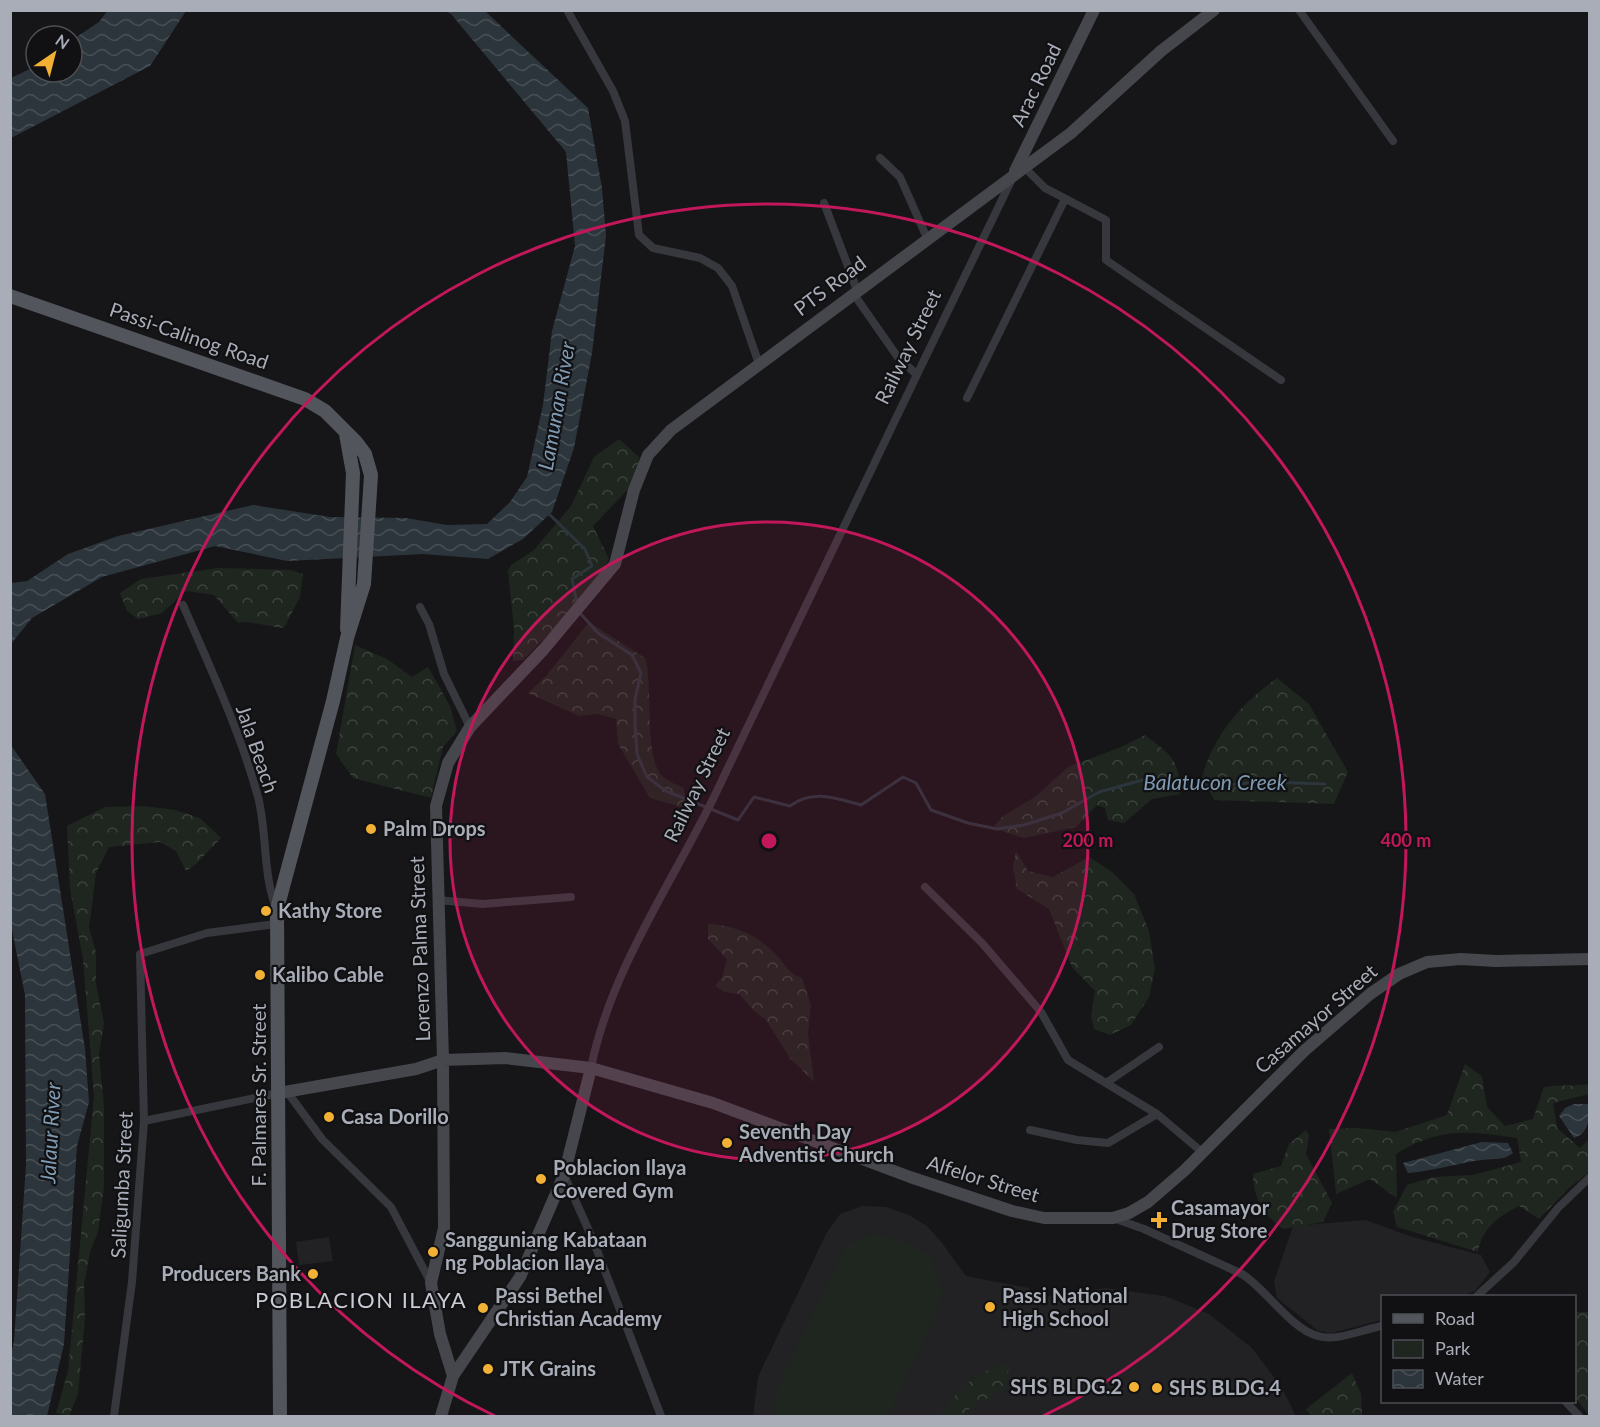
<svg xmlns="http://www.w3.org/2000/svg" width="1600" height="1427" font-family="Lato,sans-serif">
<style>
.built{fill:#222225}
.forest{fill:url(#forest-crowns)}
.park{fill:#1e261f}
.water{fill:url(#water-waves)}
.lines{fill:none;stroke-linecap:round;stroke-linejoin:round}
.stream{stroke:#2c353c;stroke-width:3}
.street{stroke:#37383d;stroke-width:8}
.secondary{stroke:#45474d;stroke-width:12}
.primary{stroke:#53555c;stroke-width:14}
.ring{fill:none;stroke:#c2185b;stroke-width:3}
.poi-dot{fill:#f2b134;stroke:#111113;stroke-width:2}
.labels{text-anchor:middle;stroke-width:4.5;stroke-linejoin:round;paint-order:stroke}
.street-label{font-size:20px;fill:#a8adb8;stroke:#111113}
.poi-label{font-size:20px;font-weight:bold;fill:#a8adb8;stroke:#111113;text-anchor:start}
.water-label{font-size:21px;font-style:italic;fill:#7f9bb3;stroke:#111113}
.quarter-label{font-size:22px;letter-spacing:1.5px;fill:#c9ccd4;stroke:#111113}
.centre{fill:#c2185b;stroke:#111113;stroke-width:3}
.ring-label{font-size:18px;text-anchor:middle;font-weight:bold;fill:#c2185b;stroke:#111113;stroke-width:4.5;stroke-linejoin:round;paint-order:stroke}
</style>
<defs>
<pattern id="forest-crowns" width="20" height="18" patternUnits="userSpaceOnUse" patternTransform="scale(1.5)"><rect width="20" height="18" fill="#1e261f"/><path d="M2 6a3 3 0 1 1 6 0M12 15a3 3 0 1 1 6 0" fill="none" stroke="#3c433d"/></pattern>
<pattern id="water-waves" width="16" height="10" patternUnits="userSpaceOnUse" patternTransform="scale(1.5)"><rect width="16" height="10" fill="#2c353c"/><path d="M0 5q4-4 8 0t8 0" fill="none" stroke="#485056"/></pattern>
</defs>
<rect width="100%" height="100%" fill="#161618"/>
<path class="built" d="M862 1206 886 1207 909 1215 928 1227 942 1243 966 1276 1029 1288 1031 1299 1105 1288 1165 1296 1209 1314 1252 1348 1282 1388 1296 1416H753L758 1377 826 1234 840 1214Z
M1366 1220 1409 1236 1481 1255 1490 1272 1475 1291 1463 1296H1382V1320L1332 1333 1318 1331 1277 1298 1274 1282 1293 1226Z
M329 1237 333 1261 299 1265 296 1242Z"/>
<path class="forest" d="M619 439 639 457 638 479 593 526 609 559 596 586 523 660 513 661 514 629 508 571 511 565 534 550 571 506 594 457Z
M219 568 291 570 303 574 300 597 284 628C272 627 246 620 238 623L214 595 186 591 162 613 138 619 127 611 120 593 141 579Z
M589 622 645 658C654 688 643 758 663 777 668 781 677 785 684 788L685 808 650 798 618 744 616 719 598 714 579 716 528 693 547 675Z
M355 645 387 659 412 677 428 667 450 706 457 731 443 747 431 798 353 778 336 754Z
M1277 678 1309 704 1348 772 1334 804 1214 800 1202 777C1214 734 1241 704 1277 678Z
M1145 735C1171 755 1180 759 1180 794L1152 799 1124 823 1108 820 1105 808 1097 805 1076 827 1043 834 1024 838 992 828 1003 816 1035 797 1068 767 1121 747Z
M144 806 175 810 200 818 221 838 195 865 186 871 176 851 160 842 109 847 96 873 89 928 96 952V984L104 1023 99 1054 104 1107V1186L98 1232 90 1252 84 1285 85 1318 78 1394 69 1416 56 1413 68 1371 94 1096 83 959 70 889 67 826 105 807Z
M1016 851 1028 871 1053 877 1089 857 1112 872 1134 894 1149 931 1155 969 1149 997 1131 1025 1110 1035 1094 1029 1091 1016 1095 991 1072 967 1049 909 1017 889 1013 867Z
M708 924C735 925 760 936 778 957 787 967 789 974 802 978L811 1005 808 1033 814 1082 790 1058 766 1020 754 1011 739 994 724 992 715 986 722 977 727 959 708 939Z
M1465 1064 1482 1076 1487 1107 1505 1126 1533 1119 1544 1087C1560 1084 1575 1087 1589 1084V1094L1553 1103 1557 1128 1580 1148 1589 1139V1172L1569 1188 1539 1219 1519 1206C1499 1216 1482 1228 1478 1252L1397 1227 1393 1212 1407 1185 1433 1177 1473 1175 1521 1162 1517 1138C1469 1131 1439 1127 1396 1154L1397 1198 1370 1179 1336 1194 1329 1129 1357 1128 1395 1132 1447 1115Z
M1306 1130 1309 1135 1306 1154 1332 1203 1323 1222 1283 1229C1263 1215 1253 1197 1253 1174L1281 1166 1289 1144Z
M1574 1312H1589V1415L1575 1397Z
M1009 1364 1006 1389 970 1407 966 1416H941C953 1393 981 1366 1009 1364Z
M1352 1373 1361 1394 1362 1416H1311L1306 1409Z"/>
<path class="park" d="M879 1234 913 1245 930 1256 943 1292 936 1313 888 1416H775L774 1401 781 1381 845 1248 859 1238Z"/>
<path class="water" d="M108 10 186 11 150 66 11 138V78L36 66V72H72V40L99 22Z
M445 11H485L588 108 602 188 606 236 592 353 574 448 552 512 523 539 488 559 423 554 287 561 215 546 102 577 32 618 11 644V583L27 581 68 554 118 536 253 505 330 517 406 518 447 525 487 524 510 502 527 477 543 405 552 331 575 246 566 152 451 14Z
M10 744 45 794 85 1049 89 1102 77 1146 64 1344 47 1416H11L10 1358 14 1341 26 1165 25 995 11 925Z
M1574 1104H1589C1590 1118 1589 1133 1574 1138L1559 1116 1565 1108Z
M1482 1142 1508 1143 1513 1153C1503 1161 1495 1158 1482 1160 1457 1163 1434 1171 1408 1173L1403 1163Z"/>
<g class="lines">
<path class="stream" d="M548 513 585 549 592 566 572 579 577 604
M580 613 598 633 632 655 641 673 635 699V725L637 754 647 777 666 791 738 820 754 797 790 806C813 789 835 798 861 805L903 777 916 783 931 810 968 823 997 829 1024 825 1062 813 1099 792 1150 778 1194 787 1268 782 1325 784"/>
<path class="street" d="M567 10 613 91 625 121 639 235 653 248 700 258 718 268 732 286 759 364
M1299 10 1393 141
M880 158 900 177 927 238
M1024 167 1045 188 1106 220V260L1281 380
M824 203 857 290
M853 293 897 356 916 374
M967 398 1065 199
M183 605C210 667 240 731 258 797 267 830 263 881 277 909
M420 607 429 624 444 674 470 727
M925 887 982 943 1041 1012 1068 1060 1157 1114 1202 1152
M437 900 483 904 571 897
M591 1068C610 972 670 886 713 799 813 592 911 385 1012 179
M1106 1083 1159 1047
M288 1093 322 1139 391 1207 431 1283
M144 1121 279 1093
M1030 1130 1077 1140 1108 1143 1157 1114
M564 1175 593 1240 661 1416
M1113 1218 1144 1229 1242 1274C1266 1289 1291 1329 1318 1336 1336 1342 1364 1329 1382 1326
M1477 1296 1514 1262 1558 1208 1590 1177
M1566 1402 1579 1416
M114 1416 132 1282 144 1121 140 954 207 933 276 924"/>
<path class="secondary" d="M1015 171 1094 10
M279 1093 416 1069 443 1060 505 1058 591 1068 713 1103 910 1177 1012 1211 1044 1218H1113L1129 1213 1148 1202 1185 1170 1304 1051 1370 994 1399 974 1427 962 1461 959 1496 961 1590 959
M453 1376 440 1334 431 1283 444 1228 443 1060 436 806 448 763 470 727 544 649 615 564 634 490 648 455 671 430 1071 133 1161 51 1214 10
M441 1416 453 1376 520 1277 564 1175 591 1068"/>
<path class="primary" d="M10 296 305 399 325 411 356 442 365 454 371 475 364 584 347 638 333 701 277 909 280 1416
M346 434 353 473 347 629"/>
</g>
<circle cx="769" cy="841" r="319" fill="#c2185b" fill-opacity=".12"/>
<g class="ring">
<circle cx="769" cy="841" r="319"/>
<path d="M495 1416A637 637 0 1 1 1043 1416"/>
</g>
<g class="poi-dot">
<circle cx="371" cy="829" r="6"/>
<circle cx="266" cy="911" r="6"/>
<circle cx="260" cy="975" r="6"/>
<circle cx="329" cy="1117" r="6"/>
<circle cx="727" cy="1143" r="6"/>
<circle cx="541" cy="1179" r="6"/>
<path d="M1156 1211h6v6h6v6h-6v6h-6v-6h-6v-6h6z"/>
<circle cx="433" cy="1252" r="6"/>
<circle cx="313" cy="1274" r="6"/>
<circle cx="990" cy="1307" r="6"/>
<circle cx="483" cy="1308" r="6"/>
<circle cx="488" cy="1369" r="6"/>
<circle cx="1134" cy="1387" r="6"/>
<circle cx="1157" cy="1388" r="6"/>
</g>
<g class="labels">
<g class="street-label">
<text transform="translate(1036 85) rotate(-64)" y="7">Arac Road</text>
<text transform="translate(830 286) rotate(-37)" y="7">PTS Road</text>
<text transform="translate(189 336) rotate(19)" y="7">Passi-Calinog Road</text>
<text transform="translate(908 347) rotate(-64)" y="7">Railway Street</text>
<text transform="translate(257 749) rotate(71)" y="7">Jala Beach</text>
<text transform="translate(697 785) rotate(-64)" y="7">Railway Street</text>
<text transform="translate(420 949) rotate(-92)" y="7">Lorenzo Palma Street</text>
<text transform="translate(1316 1019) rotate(-41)" y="7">Casamayor Street</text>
<text transform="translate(259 1095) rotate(-90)" y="7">F. Palmares Sr. Street</text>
<text transform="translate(983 1179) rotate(17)" y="7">Alfelor Street</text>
<text transform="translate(122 1185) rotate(-87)" y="7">Saligumba Street</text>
</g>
<g class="poi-label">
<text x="383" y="836">Palm Drops</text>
<text x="278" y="918">Kathy Store</text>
<text x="272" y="982">Kalibo Cable</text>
<text x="341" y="1124">Casa Dorillo</text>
<text x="739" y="1139">Seventh Day<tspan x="739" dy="23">Adventist Church</tspan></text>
<text x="553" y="1175">Poblacion Ilaya<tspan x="553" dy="23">Covered Gym</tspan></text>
<text x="1171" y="1215">Casamayor<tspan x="1171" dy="23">Drug Store</tspan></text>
<text x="445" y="1247">Sangguniang Kabataan<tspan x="445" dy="23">ng Poblacion Ilaya</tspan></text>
<text x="301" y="1281" text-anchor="end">Producers Bank</text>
<text x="495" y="1303">Passi Bethel<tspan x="495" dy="23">Christian Academy</tspan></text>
<text x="1002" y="1303">Passi National<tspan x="1002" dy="23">High School</tspan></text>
<text x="500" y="1376">JTK Grains</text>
<text x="1122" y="1394" text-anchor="end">SHS BLDG.2</text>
<text x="1169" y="1395">SHS BLDG.4</text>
</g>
<g class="water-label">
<text transform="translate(557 406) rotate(-80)" y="7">Lamunan River</text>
<text x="1215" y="790">Balatucon Creek</text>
<text transform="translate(51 1133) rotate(-87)" y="7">Jalaur River</text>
</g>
<g class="quarter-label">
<text x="361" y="1308">POBLACION ILAYA</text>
</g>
</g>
<circle cx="769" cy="841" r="9" class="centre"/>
<g class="ring-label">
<text x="1088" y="847">200 m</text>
<text x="1406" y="847">400 m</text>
</g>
<rect width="1600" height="1427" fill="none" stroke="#a8adb8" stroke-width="24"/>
<rect x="1381" y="1295" width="195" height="108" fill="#111113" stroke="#4d4f55" stroke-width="1.5"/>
<rect x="1393" y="1314" width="30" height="9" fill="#53555c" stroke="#4d4f55" stroke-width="1.5"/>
<text x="1435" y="1325" font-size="18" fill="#a8adb8">Road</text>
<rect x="1393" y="1340" width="30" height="18" fill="#1e261f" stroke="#4d4f55" stroke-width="1.5"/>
<text x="1435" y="1355" font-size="18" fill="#a8adb8">Park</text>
<rect x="1393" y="1370" width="30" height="18" fill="url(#water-waves)" stroke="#4d4f55" stroke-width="1.5"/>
<text x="1435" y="1385" font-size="18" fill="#a8adb8">Water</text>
<g transform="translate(54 54) rotate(35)"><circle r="28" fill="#111113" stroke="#4d4f55" stroke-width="1.5"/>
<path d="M0-4.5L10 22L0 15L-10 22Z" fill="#f2b134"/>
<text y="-9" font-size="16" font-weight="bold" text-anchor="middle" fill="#a8adb8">N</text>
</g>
</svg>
